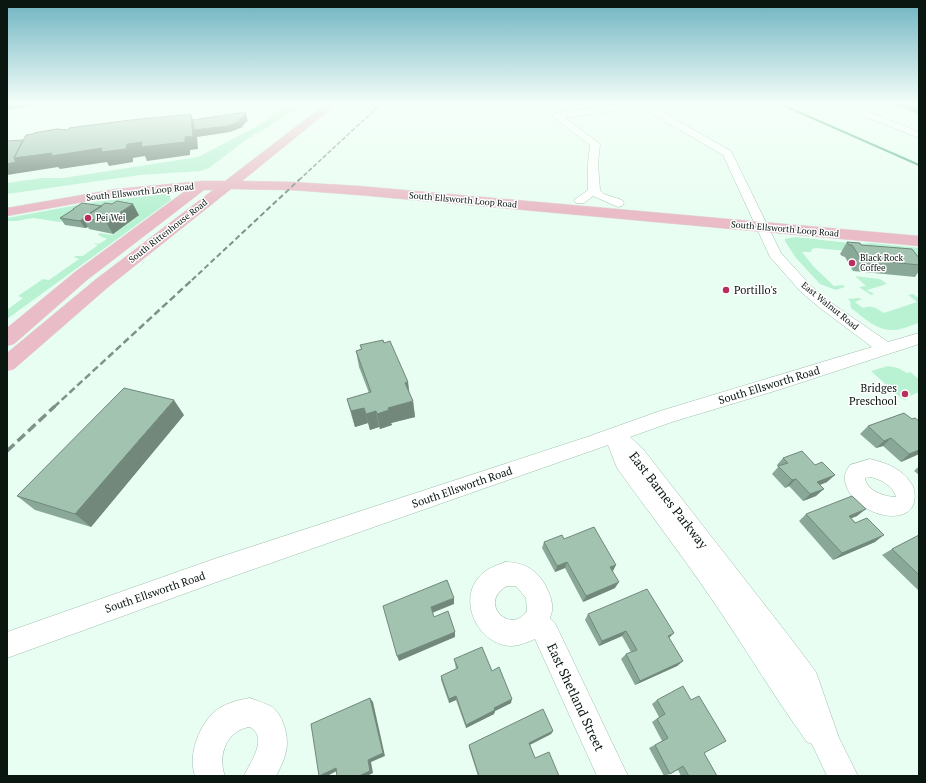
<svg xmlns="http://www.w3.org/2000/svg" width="926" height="783" font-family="'PT Serif',serif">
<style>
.green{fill:#b9f1d3}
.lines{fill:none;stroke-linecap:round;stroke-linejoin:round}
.stream{stroke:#57b287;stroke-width:2}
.minor-casing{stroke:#9ec0ae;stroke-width:1}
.major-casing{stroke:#dddfde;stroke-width:1}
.minor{fill:#fff;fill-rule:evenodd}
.major{fill:#e9bcc7;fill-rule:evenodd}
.rail-far3{stroke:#809188;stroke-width:1.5;stroke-dasharray:4.5 2;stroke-linecap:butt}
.rail-far2{stroke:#809188;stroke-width:2;stroke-dasharray:5.5 3;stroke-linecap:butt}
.rail-far1{stroke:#809188;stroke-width:2.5;stroke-dasharray:7 3.5;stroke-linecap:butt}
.rail{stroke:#809188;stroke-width:3.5;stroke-dasharray:10 4.5;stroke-linecap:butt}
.wall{fill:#8aa897}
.shaded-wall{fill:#71887b}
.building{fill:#a1c3b0;stroke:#71887b}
.poi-dot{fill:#ba2d5e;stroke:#fff;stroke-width:1.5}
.labels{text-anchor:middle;stroke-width:3;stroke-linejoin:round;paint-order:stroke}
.far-street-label{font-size:9px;fill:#0a1711;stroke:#fff}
.far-poi-label{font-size:9px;fill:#0a1711;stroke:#fff;text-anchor:start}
.poi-label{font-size:11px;fill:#0a1711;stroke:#fff;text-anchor:start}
.street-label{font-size:11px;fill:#0a1711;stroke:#fff}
.near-street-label{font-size:13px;fill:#0a1711;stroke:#fff}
</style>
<rect width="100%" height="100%" fill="#e9fef2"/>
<path class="green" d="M289 103H306L268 127 258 133H255L252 135 254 136 247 139 209 168 200 171 140 175 7 194V183L42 178H63L198 157 260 125 271 117 275 111Z
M166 194 170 196 171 200 7 319V310L23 298 18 296 43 279 49 280 79 259 74 257 75 256H83L98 245 92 243 99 244 107 239 98 235 100 233 112 235 139 215 137 210 128 208 70 216 60 222 33 218 16 221H7V218L94 202Z
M795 237 859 244 871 243 919 248V258L816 248 812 249 811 252H802L813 266 834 286 843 285 845 287 836 290 820 284 796 258 785 241V239Z
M855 276 880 279 887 284 867 290 874 294 871 295 859 287 866 286Z
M913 294 919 298V323C911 325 900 331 892 330 876 330 863 317 851 308L850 301 848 299 859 298 862 299 855 302 863 308C872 305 876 308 884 313L917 302 908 295Z
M888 366 898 368 907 373 910 372 919 379V392L905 398 906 401C895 395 882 380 871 371Z"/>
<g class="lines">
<path class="stream" d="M778 103 919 165"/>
<defs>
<path id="minor" d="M633 103H652L650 105 731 151 781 253 811 286 830 302 888 342 919 333V344L778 390 672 422 630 437 643 449 789 636 816 672 839 738 858 776H827L812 744 807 742C773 695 744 646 711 598 681 554 648 511 617 468L608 445 214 583 7 658V632L214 559 587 437 660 411 872 347 820 308 801 292 770 257 723 155 640 107 565 118 600 144 598 164 600 190 604 194 622 200 624 203 622 206 618 207 593 196 584 203H576L574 200 588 190V164L590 145 552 116 557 113Z
M835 103H846L919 132V138L836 105Z
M870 459C888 463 904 470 913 486 926 528 864 523 847 488 846 484 844 480 845 476 845 472 848 468 850 465ZM870 477C881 479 893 486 896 497 886 497 866 491 865 478Z
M505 562C527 562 541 573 549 593 552 601 554 609 550 618L555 623 628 776H597L535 639C528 642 519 646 511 646 477 645 455 597 483 573 488 568 498 565 505 562ZM507 586H516L526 598 527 611C510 636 477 602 507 586Z
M250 698C257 701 264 703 271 706 275 709 280 715 282 720 291 742 287 756 276 776H244C250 762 269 738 250 727 227 730 217 755 225 776H195C188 755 198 728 213 713 223 704 237 700 250 698Z"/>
<path id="major" d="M327 103H338L242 181 292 182 359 186 919 236V246L359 195 292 190 231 189 107 288 14 369 7 371V353L95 280 213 190H204L87 280 14 344 7 346V328L75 272 185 191 89 201 7 216V208L116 189 202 181H225Z"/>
</defs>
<use href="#minor" class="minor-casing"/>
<use href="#major" class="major-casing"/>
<use href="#minor" class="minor"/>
<use href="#major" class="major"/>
<path class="rail-far3" d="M299 180 382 103"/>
<path class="rail-far2" d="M192 280 300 179"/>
<path class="rail-far1" d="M54 407 193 279"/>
<path class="rail" d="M7 451 55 406"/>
</g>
<path class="wall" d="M888 103H919V114Z
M73 209 139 215 113 234 89 229 88 227 85 228 65 225 60 218 73 210Z
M847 242 919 258V271L915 277 853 271 845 257 842 256 840 254Z
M384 343 408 382 409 393 413 401 415 417 391 423 392 425 380 429 379 427 370 430 368 423 355 427 351 414 347 399 369 393 359 367 356 351 361 349 360 345Z
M904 413 919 454 901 462 883 446 876 448 860 434 868 426Z
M184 415 91 527 35 510 17 496Z
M783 458 827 482 820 485 816 496 803 501 789 486 785 488 772 474 778 467 777 465Z
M919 466V475L914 471Z
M806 514 857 516 851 518 875 542 833 560 799 521Z
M919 535V591L882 555 892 549Z
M544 542 613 571H612L615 588 583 602 565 568 555 572 542 548Z
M588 614 669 638 683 661 677 666 635 685 621 659 626 654 631 652 622 636 599 646 585 620Z
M454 659 492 671 511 703 495 711 494 714 466 728 456 700 449 703 441 680V676L456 669Z
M657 700 704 753 717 776H681L678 770 670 774 664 776 649 748 662 741 652 722 659 717 652 704Z
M553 731 551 734 530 745 535 758 559 776H478L469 748V745Z"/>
<path class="shaded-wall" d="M7 103H33L30 106 7 110Z
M191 114 196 127 239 120 244 115H246L248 121 245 122 246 123 242 126 243 127 230 132 197 137 198 149 190 150V155L147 161 145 156 133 158V162L109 166 107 162 60 169 58 167 7 175V164L14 158 27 139 127 144 185 137Z
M133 204 139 215 113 234 106 222Z
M83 219 88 227 85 228 80 221Z
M408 382 410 398 405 383Z
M174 400 184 415 91 527 75 514Z
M413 401 415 417 391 423 392 425 380 429 377 414 388 408Z
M364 408 368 423 355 427 351 411Z
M376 411 379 427 370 430 366 414Z
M891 438 883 446 876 448 884 441Z
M919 450V454L901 462 909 454Z
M835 475 827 482 809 489 817 482Z
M796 479 789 486 785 488 792 480Z
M824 489 816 496 803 501 810 494Z
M866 509 857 516 840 523 849 516Z
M884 535 875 542 833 560 842 553Z
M567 562 565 568 555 572 557 566Z
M616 565 613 571 607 574 610 567Z
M619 582 615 588 583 602 586 596Z
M454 598V604L432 613 431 607Z
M626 631 622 636 599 646 602 641Z
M455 632V637L399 661 397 656Z
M674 633 669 638 668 636Z
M683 661 677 666 635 685 640 681Z
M456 696V700L449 703V699Z
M370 698 373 702 385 756 371 762 373 773 367 776H359L368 760Z
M512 699 511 703 495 711 494 714 466 728V725L494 708Z
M553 731 551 734 527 746 529 743Z
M336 768 339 770 327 776H319Z"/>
<path class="building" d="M245 112 246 115H244V117L239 120 241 121 228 126 194 130 193 120Z
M191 114 193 136 185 137V142L141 147 142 142 127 144 126 149 101 152 102 148 51 156 52 153 14 158 26 135 33 134 34 133 57 129 68 130 69 128 131 120Z
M23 140 14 158 16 162 7 164V141Z
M117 201 133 204 106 222 83 218 105 203 112 204Z
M82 203 102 206 83 218V219L80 221 60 218 74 209H73Z
M847 242 860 243 861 245 912 249 919 258V265L861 259 852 245H849Z
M383 340 384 343 390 341 408 382 405 383 413 401 388 408 389 410 377 414 376 411 366 414 364 408 351 411 347 399 371 392 356 351 362 349 360 345Z
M124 388 174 400 75 514 17 496Z
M904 413 912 419 915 418 919 421V450L909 454 891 438 884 441 868 426Z
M802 451 815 465 822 462 835 475 817 482 824 489 810 494 796 479 792 480 778 466 788 463 783 458Z
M852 496 866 509 849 516 855 523 867 518 884 535 842 553 806 514Z
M594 527 616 565 610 567 619 582 586 596 567 562 557 566 544 542 562 535 564 539Z
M919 535V575L892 549Z
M447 580 454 598 431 607 434 617 448 611 455 632 397 656 383 606Z
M647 589 674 633 668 636 683 661 640 681 626 654 637 650 626 631 602 641 588 614Z
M482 647 492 671 499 667 512 699 494 708 495 710 466 725 456 696 449 699 441 676 458 668 454 659Z
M683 686 691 700 699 696 726 741 704 753 717 776H689L683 766 670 774 655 745 668 738 657 719 665 714 657 700Z
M370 698 383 753 368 760 370 771 359 776H337L336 768 319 776 311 724Z
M543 709 553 731 529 743 535 758 549 752 559 776H479L469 745Z"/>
<linearGradient id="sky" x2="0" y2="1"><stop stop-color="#6eb3c1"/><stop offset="0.49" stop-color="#f5fff9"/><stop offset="1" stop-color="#f5fff9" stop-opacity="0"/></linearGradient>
<rect width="926" height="212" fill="url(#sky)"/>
<g class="poi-dot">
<circle cx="88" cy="218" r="4"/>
<circle cx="852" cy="263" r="4"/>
<circle cx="726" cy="290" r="4"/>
<circle cx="905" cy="394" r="4"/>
</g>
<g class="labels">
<g class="far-street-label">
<text transform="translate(140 192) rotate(-6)" y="3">South Ellsworth Loop Road</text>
<text transform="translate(463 200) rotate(5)" y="3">South Ellsworth Loop Road</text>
<text transform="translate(785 229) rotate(5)" y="3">South Ellsworth Loop Road</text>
<text transform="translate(168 231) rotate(-38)" y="3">South Rittenhouse Road</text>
<text transform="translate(830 306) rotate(39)" y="3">East Walnut Road</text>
</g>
<g class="far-poi-label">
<text x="96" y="221">Pei Wei</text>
<text x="860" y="261">Black Rock<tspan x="860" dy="10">Coffee</tspan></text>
</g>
<g class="poi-label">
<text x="734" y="294">Portillo's</text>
<text x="897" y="392" text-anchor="end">Bridges<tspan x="897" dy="13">Preschool</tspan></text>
</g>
<g class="street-label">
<text transform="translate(769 385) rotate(-17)" y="4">South Ellsworth Road</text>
<text transform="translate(462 487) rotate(-19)" y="4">South Ellsworth Road</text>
<text transform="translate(155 592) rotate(-19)" y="4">South Ellsworth Road</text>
</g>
<g class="near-street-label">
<text transform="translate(669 500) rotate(52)" y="5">East Barnes Parkway</text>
<text transform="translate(576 697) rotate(65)" y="5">East Shetland Street</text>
</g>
</g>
<rect width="926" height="783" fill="none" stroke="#0a1711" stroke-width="16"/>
</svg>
